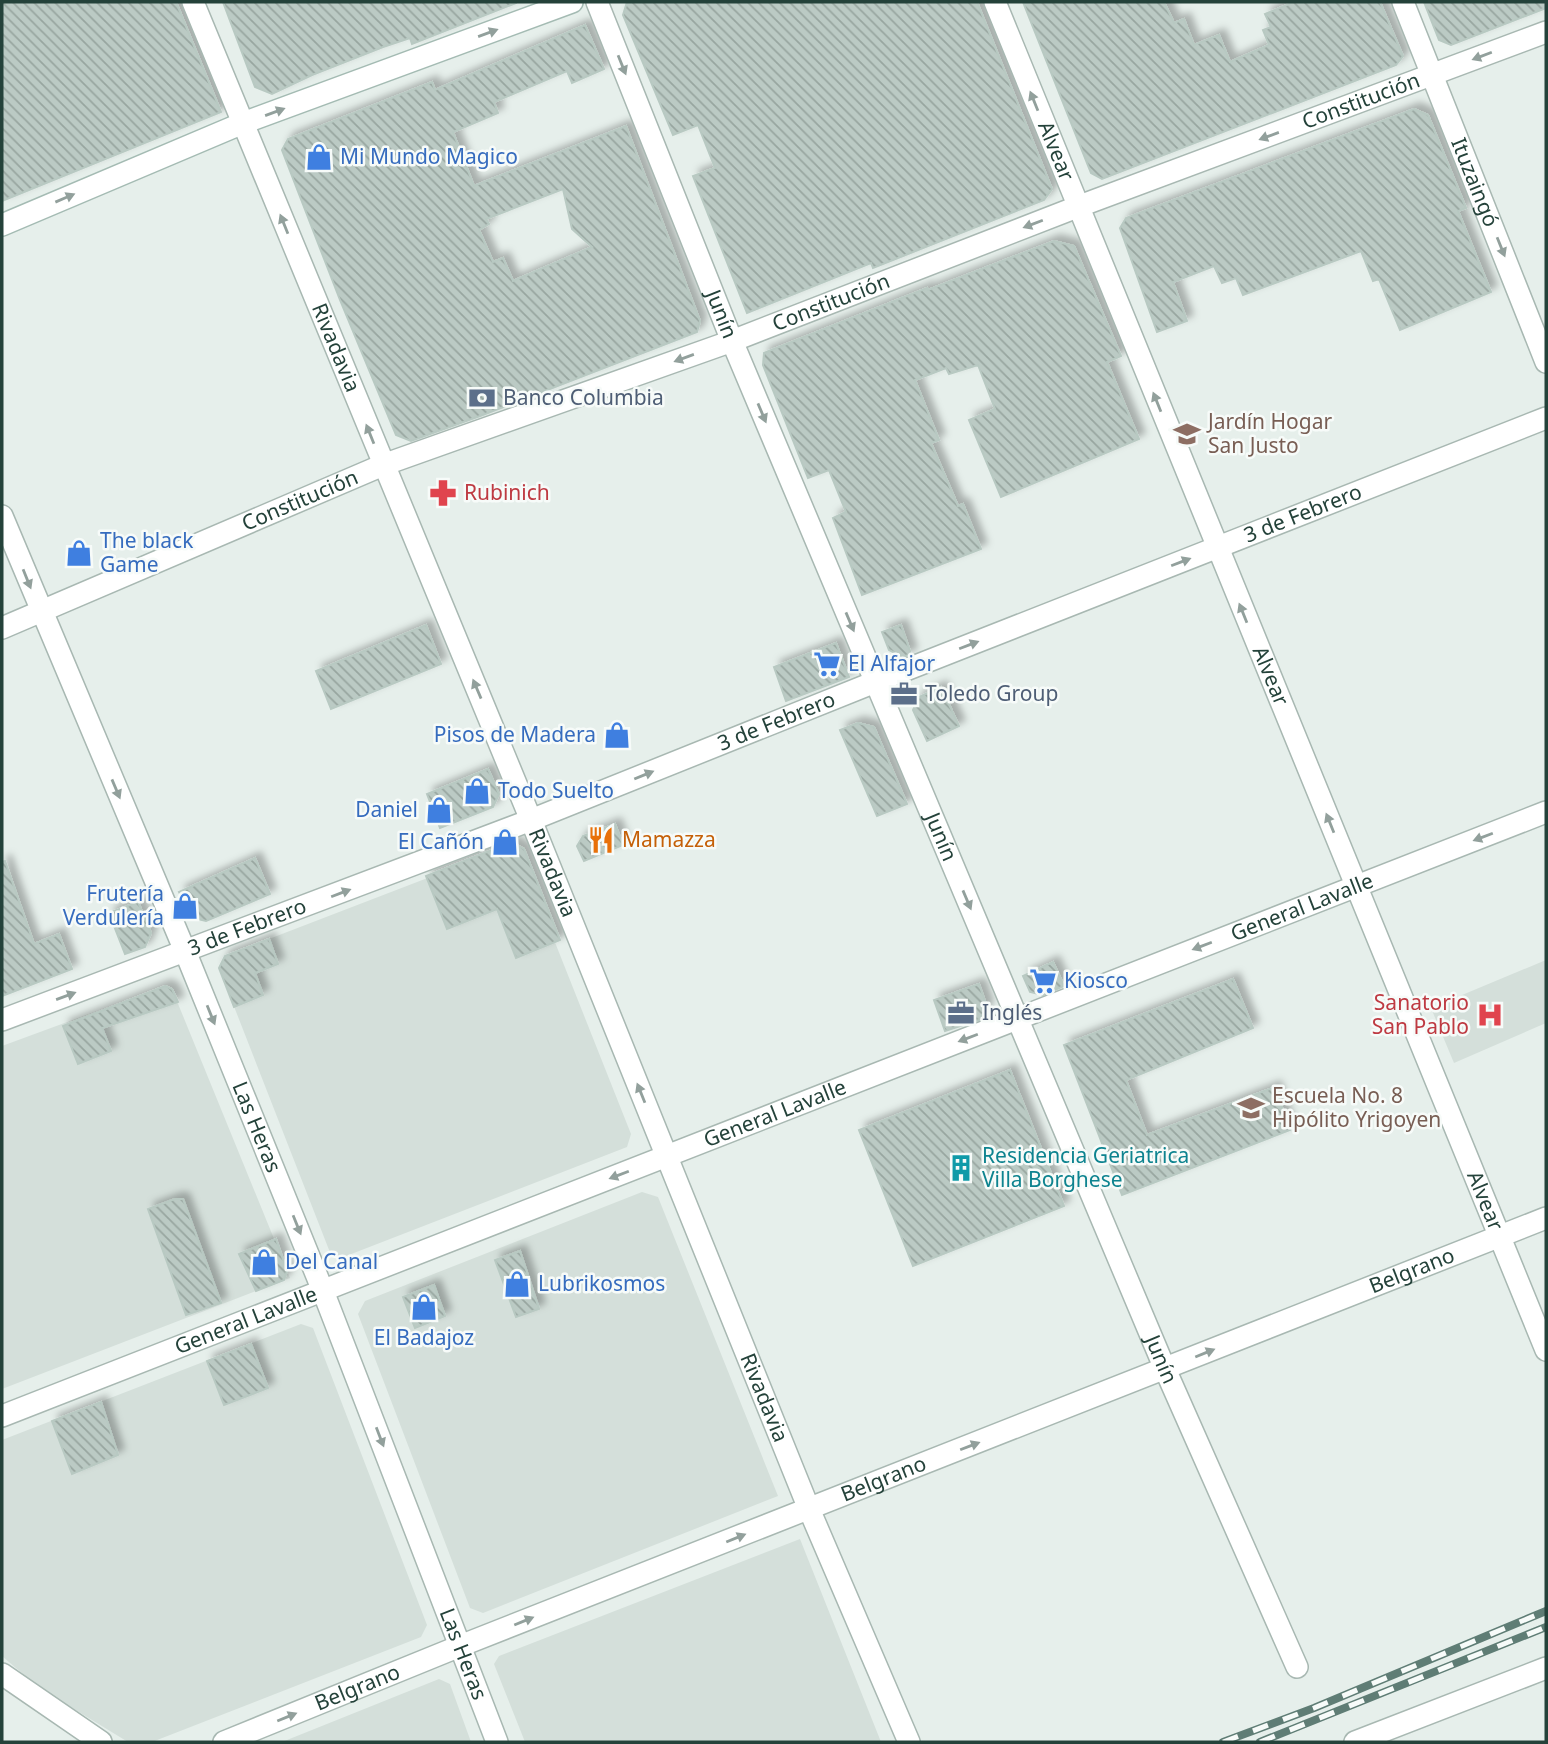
<svg xmlns="http://www.w3.org/2000/svg" width="1548" height="1744" font-family="'Noto Sans',sans-serif">
<style>
.built{fill:#d4dfda}
.building{fill:url(#building-back-hatch);stroke:#b8c9c2;stroke-width:2;fill-rule:evenodd;filter:url(#shadow)}
.lines{fill:none;stroke-linecap:round;stroke-linejoin:round}
.minor-casing{stroke:#a8b8b2;stroke-width:24}
.tertiary-casing{stroke:#a8b8b2;stroke-width:24}
.secondary-casing{stroke:#a4bbb3;stroke-width:24}
.minor{stroke:#fff;stroke-width:21}
.tertiary{stroke:#fff;stroke-width:21}
.secondary{stroke:#fff;stroke-width:21}
.rail-casing{stroke:#5f7d75;stroke-width:8}
.rail{stroke:#f7fbf9;stroke-width:5;stroke-dasharray:16;stroke-linecap:butt}
.oneway{fill:#92a09c}
.labels{text-anchor:middle;stroke-width:5;stroke-linejoin:round;paint-order:stroke}
.street-label{font-size:21px;fill:#24423a;stroke:#f7fbf9}
.shop-label{font-size:21px;fill:#366cbe;stroke:#f7fbf9;text-anchor:start}
.service-label{font-size:21px;fill:#4e5e75;stroke:#f7fbf9;text-anchor:start}
.education-label{font-size:21px;fill:#785e54;stroke:#f7fbf9;text-anchor:start}
.health-label{font-size:21px;fill:#be3a42;stroke:#f7fbf9;text-anchor:start}
.food-label{font-size:21px;fill:#c56008;stroke:#f7fbf9;text-anchor:start}
.culture-label{font-size:21px;fill:#0d838f;stroke:#f7fbf9;text-anchor:start}
</style>
<defs>
<pattern id="building-back-hatch" width="6" height="6" patternUnits="userSpaceOnUse" patternTransform="scale(1.75)"><rect width="6" height="6" fill="#bbcac4"/><path d="M-1 5l2 2M0 0l6 6M5-1l2 2" fill="none" stroke="#98a6a0"/></pattern>
<filter id="shadow"><feDropShadow dx="6" dy="-6" stdDeviation="3.5" flood-color="#0004"/></filter>
</defs>
<rect width="100%" height="100%" fill="#e6efeb"/>
<path class="built" d="M516 844 631 1134 627 1147 341 1258 331 1255 219 968 225 956Z
M1546 960V1023L1454 1063 1431 1008Z
M165 986 172 989 290 1278 2 1389V1046Z
M642 1192 658 1197 778 1496 483 1613 470 1608 358 1314 365 1301Z
M301 1324 313 1328 427 1625 421 1637 152 1742H128L38 1687 2 1656V1440Z
M800 1539 881 1742H525L494 1664 499 1656Z
M439 1679 450 1684 471 1742H282Z"/>
<path class="building" d="M2 2H176L221 112 2 201Z
M223 2H516V3L412 44 410 38 383 47 312 75 272 94 255 87Z
M627 2H977L1052 189 1044 200 873 268 871 263 747 313 693 176 715 168 698 125 673 135 623 15Z
M1023 2H1164L1174 23 1184 19 1194 45 1219 35 1230 62 1269 45 1263 30 1271 27 1265 14 1294 2H1380L1403 56 1396 65 1102 179 1091 173Z
M1424 2H1546V8L1451 45 1439 40Z
M585 25 604 69 572 83 567 71 494 102 498 113 453 132 474 186 626 126 700 321 697 332 480 416 411 441 396 435 340 300 282 150 288 139 432 82 435 90ZM563 189 572 229 592 247 513 281 503 258 493 262 479 230 489 224 486 219Z
M1414 109 1428 115 1466 208 1458 211 1491 292 1400 330 1379 279 1373 281 1361 251 1243 295 1236 278 1222 283 1214 266 1173 282 1187 321 1157 332 1120 228 1126 218Z
M1054 241 1074 246 1121 356 1107 362 1139 439 1001 497 969 420 995 409 978 365 949 374 946 368 915 380 939 440 931 443 958 506 963 504 981 549 862 595 833 518 846 512 829 470 808 478 763 365 764 353 927 288 928 290Z
M426 625 441 664 331 709 316 671Z
M901 625 911 654 903 657 889 650 882 632Z
M836 643 849 677 786 701 774 667Z
M941 687 959 726 927 741 913 710 919 697Z
M858 723 874 727 907 804 877 816 840 730Z
M488 769 499 794 493 807 440 828 427 794Z
M615 824 623 845 584 861 577 846 583 836Z
M512 842 524 849 560 940 516 958 497 909 447 929 426 876Z
M255 858 270 894 206 921 193 918 179 892Z
M5 861 34 944 59 934 72 969 2 996V862Z
M138 902 151 933 145 947 125 954 109 913Z
M269 939 278 964 255 973 263 995 234 1007 219 968 225 956Z
M1053 962 1064 986 1043 995 1030 992 1023 976Z
M1233 979 1253 1028 1126 1080 1147 1135 1275 1087 1290 1130 1122 1195 1064 1045Z
M979 984 987 1007 979 1020 945 1031 934 1000Z
M165 986 172 989 178 1002 102 1028 111 1051 78 1064 63 1026Z
M1010 1070 1064 1206 913 1266 859 1130Z
M175 1199H183L221 1303 186 1315 148 1209Z
M276 1239 287 1271 284 1280 256 1291 239 1254Z
M520 1251 539 1309 516 1317 495 1260Z
M434 1285 445 1316 415 1328 403 1297Z
M251 1344 268 1388 224 1405 207 1361Z
M101 1402 118 1455 72 1474 52 1421Z"/>
<g class="lines">
<defs>
<g id="minor">
<path id="s1" d="M193 2 531 820 809 1509 909 1742"/>
<path id="s2" d="M597 2 732 341 1165 1369 1297 1667"/>
<path id="s3" d="M995 2 1546 1350"/>
<path id="s4" d="M1403 2 1546 362"/>
<path id="s5" d="M2 516 185 951 323 1291 497 1742"/>
<path id="s6" d="M2 628 383 465 732 341 1077 207 1546 32"/>
<path id="s7" d="M2 1416 1546 812"/>
<path d="M2 1674 101 1742"/>
<path id="s8" d="M224 1742 460 1646 1546 1218"/>
<path d="M1355 1742 1546 1668"/>
</g>
<g id="tertiary">
<path id="s9" d="M2 1020 531 820 875 682 1546 418"/>
</g>
<path id="secondary" d="M2 225 243 123 572 2"/>
</defs>
<use href="#minor" class="minor-casing"/>
<use href="#tertiary" class="tertiary-casing"/>
<use href="#secondary" class="secondary-casing"/>
<use href="#minor" class="minor"/>
<use href="#tertiary" class="tertiary"/>
<use href="#secondary" class="secondary"/>
<defs>
<path id="rail" d="M1223 1742 1314 1708 1546 1611
M1260 1742 1546 1627"/>
</defs>
<use href="#rail" class="rail-casing"/>
<use href="#rail" class="rail"/>
</g>
<defs><path id="oneway-solid" d="M-6-.8H1V-3.2L6.5 0L1 3.2V.8H-6Z" transform="scale(1.75)"/></defs>
<g class="oneway">
<use href="#oneway-solid" transform="translate(488 33) rotate(-20)"/>
<use href="#oneway-solid" transform="translate(1482 56) rotate(159)"/>
<use href="#oneway-solid" transform="translate(622 65) rotate(68)"/>
<use href="#oneway-solid" transform="translate(1034 101) rotate(-112)"/>
<use href="#oneway-solid" transform="translate(275 112) rotate(-20)"/>
<use href="#oneway-solid" transform="translate(1269 136) rotate(160)"/>
<use href="#oneway-solid" transform="translate(65 198) rotate(-23)"/>
<use href="#oneway-solid" transform="translate(284 224) rotate(-112)"/>
<use href="#oneway-solid" transform="translate(1033 224) rotate(159)"/>
<use href="#oneway-solid" transform="translate(1501 247) rotate(68)"/>
<use href="#oneway-solid" transform="translate(684 358) rotate(160)"/>
<use href="#oneway-solid" transform="translate(1157 402) rotate(-112)"/>
<use href="#oneway-solid" transform="translate(762 413) rotate(67)"/>
<use href="#oneway-solid" transform="translate(370 434) rotate(-112)"/>
<use href="#oneway-solid" transform="translate(1181 562) rotate(-21)"/>
<use href="#oneway-solid" transform="translate(27 579) rotate(68)"/>
<use href="#oneway-solid" transform="translate(1243 613) rotate(-112)"/>
<use href="#oneway-solid" transform="translate(850 622) rotate(67)"/>
<use href="#oneway-solid" transform="translate(969 645) rotate(-21)"/>
<use href="#oneway-solid" transform="translate(477 689) rotate(-113)"/>
<use href="#oneway-solid" transform="translate(644 775) rotate(-22)"/>
<use href="#oneway-solid" transform="translate(116 789) rotate(67)"/>
<use href="#oneway-solid" transform="translate(1330 823) rotate(-112)"/>
<use href="#oneway-solid" transform="translate(1483 837) rotate(159)"/>
<use href="#oneway-solid" transform="translate(341 893) rotate(-21)"/>
<use href="#oneway-solid" transform="translate(967 900) rotate(67)"/>
<use href="#oneway-solid" transform="translate(1202 946) rotate(159)"/>
<use href="#oneway-solid" transform="translate(66 996) rotate(-20)"/>
<use href="#oneway-solid" transform="translate(211 1015) rotate(68)"/>
<use href="#oneway-solid" transform="translate(968 1038) rotate(159)"/>
<use href="#oneway-solid" transform="translate(641 1093) rotate(-112)"/>
<use href="#oneway-solid" transform="translate(619 1175) rotate(159)"/>
<use href="#oneway-solid" transform="translate(297 1225) rotate(68)"/>
<use href="#oneway-solid" transform="translate(1205 1353) rotate(-22)"/>
<use href="#oneway-solid" transform="translate(380 1437) rotate(69)"/>
<use href="#oneway-solid" transform="translate(970 1446) rotate(-21)"/>
<use href="#oneway-solid" transform="translate(736 1538) rotate(-22)"/>
<use href="#oneway-solid" transform="translate(524 1621) rotate(-22)"/>
<use href="#oneway-solid" transform="translate(287 1717) rotate(-22)"/>
</g>
<defs>
<symbol id="shop-bare" viewBox="-9 -9 18 18"><path d="M-5-2.5h2.3a2.7 3.5 0 0 1 5.4 0H5L5.5 6h-11ZM-1.5-2.5h3a1.5 2.3 0 0 0-3 0Z" fill="#3f7fe0" stroke="#f7fbf9" stroke-width="2.5" paint-order="stroke"/></symbol>
<symbol id="bank-bare" viewBox="-9 -9 18 18"><path d="M-6-4H6V4H-6ZM0-2.3a2.3 2.3 0 1 0 0 4.6a2.3 2.3 0 1 0 0-4.6Z" fill="#5c6f8a" stroke="#f7fbf9" stroke-width="2.5" paint-order="stroke"/></symbol>
<symbol id="school-bare" viewBox="-9 -9 18 18"><path d="M0-5L7-2L0 1L-7-2ZM-4 1L0 2.5L4 1V4Q0 6-4 4Z" fill="#8d6e63" stroke="#f7fbf9" stroke-width="2.5" paint-order="stroke"/></symbol>
<symbol id="pharmacy-bare" viewBox="-9 -9 18 18"><path d="M-2-6h4v4h4v4h-4v4h-4v-4h-4v-4h4Z" fill="#e0444e" stroke="#f7fbf9" stroke-width="2.5" paint-order="stroke"/></symbol>
<symbol id="supermarket-bare" viewBox="-9 -9 18 18"><path d="M-6-5.5h2.5l.6 2H6L4.5 2H-2.5L-4.4-4H-6ZM-1.5 3.2a1.3 1.3 0 1 0 .1 0ZM3 3.2a1.3 1.3 0 1 0 .1 0Z" fill="#3f7fe0" stroke="#f7fbf9" stroke-width="2.5" paint-order="stroke"/></symbol>
<symbol id="office-bare" viewBox="-9 -9 18 18"><path d="M-6-3h4V-5.5h4V-3h4V5H-6ZM-1-4.5V-3h2v-1.5ZM-6 0V1H6V0Z" fill="#5c6f8a" stroke="#f7fbf9" stroke-width="2.5" paint-order="stroke"/></symbol>
<symbol id="restaurant-bare" viewBox="-9 -9 18 18"><path d="M-5-6h1v4h1v-4h1v4h1v-4h1v5L-1.5 .5V6h-2V.5L-5-1ZM5-6V6H3V1.5H1.5Q1.5-4 5-6Z" fill="#e8710a" stroke="#f7fbf9" stroke-width="2.5" paint-order="stroke"/></symbol>
<symbol id="hospital-bare" viewBox="-9 -9 18 18"><path d="M-5-5h3v3.5h4V-5h3V5h-3V1.5h-4V5h-3Z" fill="#e0444e" stroke="#f7fbf9" stroke-width="2.5" paint-order="stroke"/></symbol>
<symbol id="building-bare" viewBox="-9 -9 18 18"><path d="M-4-6H4V6H1V3H-1V6H-4ZM-2.5-4.3h1.7v1.8h-1.7ZM.8-4.3h1.7v1.8H.8ZM-2.5-1h1.7V.8h-1.7ZM.8-1h1.7V.8H.8Z" fill="#0f9aa8" stroke="#f7fbf9" stroke-width="2.5" paint-order="stroke"/></symbol>
</defs>
<g fill-rule="evenodd">
<use href="#shop-bare" x="300" y="138" width="38" height="38"/>
<use href="#bank-bare" x="463" y="379" width="38" height="38"/>
<use href="#school-bare" x="1168" y="415" width="38" height="38"/>
<use href="#pharmacy-bare" x="424" y="474" width="38" height="38"/>
<use href="#shop-bare" x="60" y="534" width="38" height="38"/>
<use href="#supermarket-bare" x="808" y="645" width="38" height="38"/>
<use href="#office-bare" x="885" y="675" width="38" height="38"/>
<use href="#shop-bare" x="598" y="716" width="38" height="38"/>
<use href="#shop-bare" x="458" y="772" width="38" height="38"/>
<use href="#shop-bare" x="420" y="791" width="38" height="38"/>
<use href="#restaurant-bare" x="582" y="821" width="38" height="38"/>
<use href="#shop-bare" x="486" y="823" width="38" height="38"/>
<use href="#shop-bare" x="166" y="887" width="38" height="38"/>
<use href="#supermarket-bare" x="1024" y="962" width="38" height="38"/>
<use href="#office-bare" x="942" y="994" width="38" height="38"/>
<use href="#hospital-bare" x="1471" y="996" width="38" height="38"/>
<use href="#school-bare" x="1232" y="1089" width="38" height="38"/>
<use href="#building-bare" x="942" y="1149" width="38" height="38"/>
<use href="#shop-bare" x="245" y="1243" width="38" height="38"/>
<use href="#shop-bare" x="498" y="1265" width="38" height="38"/>
<use href="#shop-bare" x="405" y="1288" width="38" height="38"/>
</g>
<g class="labels">
<g class="street-label">
<text dy="7" stroke="none"><textPath href="#s6" startOffset="1458">Constitución</textPath></text>
<text dy="7" stroke="none"><textPath href="#s3" startOffset="161">Alvear</textPath></text>
<text dy="7" stroke="none"><textPath href="#s4" startOffset="194">Ituzaingó</textPath></text>
<text dy="7" stroke="none"><textPath href="#s6" startOffset="891">Constitución</textPath></text>
<text dy="7" stroke="none"><textPath href="#s2" startOffset="336">Junín</textPath></text>
<text dy="7" stroke="none"><textPath href="#s1" startOffset="374">Rivadavia</textPath></text>
<text dy="7" stroke="none"><textPath href="#s6" startOffset="324">Constitución</textPath></text>
<text dy="7" stroke="none"><textPath href="#s9" startOffset="1396">3 de Febrero</textPath></text>
<text dy="7" stroke="none"><textPath href="#s3" startOffset="728">Alvear</textPath></text>
<text dy="7" stroke="none"><textPath href="#s9" startOffset="830">3 de Febrero</textPath></text>
<text dy="7" stroke="none"><textPath href="#s2" startOffset="903">Junín</textPath></text>
<text dy="7" stroke="none"><textPath href="#s1" startOffset="942">Rivadavia</textPath></text>
<text dy="7" stroke="none"><textPath href="#s7" startOffset="1396">General Lavalle</textPath></text>
<text dy="7" stroke="none"><textPath href="#s9" startOffset="262">3 de Febrero</textPath></text>
<text dy="7" stroke="none"><textPath href="#s7" startOffset="830">General Lavalle</textPath></text>
<text dy="7" stroke="none"><textPath href="#s5" startOffset="662">Las Heras</textPath></text>
<text dy="7" stroke="none"><textPath href="#s3" startOffset="1295">Alvear</textPath></text>
<text dy="7" stroke="none"><textPath href="#s8" startOffset="1278">Belgrano</textPath></text>
<text dy="7" stroke="none"><textPath href="#s7" startOffset="262">General Lavalle</textPath></text>
<text dy="7" stroke="none"><textPath href="#s2" startOffset="1470">Junín</textPath></text>
<text dy="7" stroke="none"><textPath href="#s1" startOffset="1508">Rivadavia</textPath></text>
<text dy="7" stroke="none"><textPath href="#s8" startOffset="710">Belgrano</textPath></text>
<text dy="7" stroke="none"><textPath href="#s5" startOffset="1228">Las Heras</textPath></text>
<text dy="7" stroke="none"><textPath href="#s8" startOffset="144">Belgrano</textPath></text>
</g>
<g class="shop-label">
<text x="340" y="164">Mi Mundo Magico</text>
<text x="100" y="548">The black<tspan x="100" dy="24">Game</tspan></text>
<text x="848" y="671">El Alfajor</text>
<text x="596" y="742" text-anchor="end">Pisos de Madera</text>
<text x="498" y="798">Todo Suelto</text>
<text x="418" y="817" text-anchor="end">Daniel</text>
<text x="484" y="849" text-anchor="end">El Cañón</text>
<text x="164" y="901" text-anchor="end">Frutería<tspan x="164" dy="24">Verdulería</tspan></text>
<text x="1064" y="988">Kiosco</text>
<text x="285" y="1269">Del Canal</text>
<text x="538" y="1291">Lubrikosmos</text>
<text x="424" y="1345" text-anchor="middle">El Badajoz</text>
</g>
<g class="service-label">
<text x="503" y="405">Banco Columbia</text>
<text x="925" y="701">Toledo Group</text>
<text x="982" y="1020">Inglés</text>
</g>
<g class="education-label">
<text x="1208" y="429">Jardín Hogar<tspan x="1208" dy="24">San Justo</tspan></text>
<text x="1272" y="1103">Escuela No. 8<tspan x="1272" dy="24">Hipólito Yrigoyen</tspan></text>
</g>
<g class="health-label">
<text x="464" y="500">Rubinich</text>
<text x="1469" y="1010" text-anchor="end">Sanatorio<tspan x="1469" dy="24">San Pablo</tspan></text>
</g>
<g class="food-label">
<text x="622" y="847">Mamazza</text>
</g>
<g class="culture-label">
<text x="982" y="1163">Residencia Geriatrica<tspan x="982" dy="24">Villa Borghese</tspan></text>
</g>
</g>
<rect width="1548" height="1744" fill="none" stroke="#24423a" stroke-width="7"/>
</svg>
